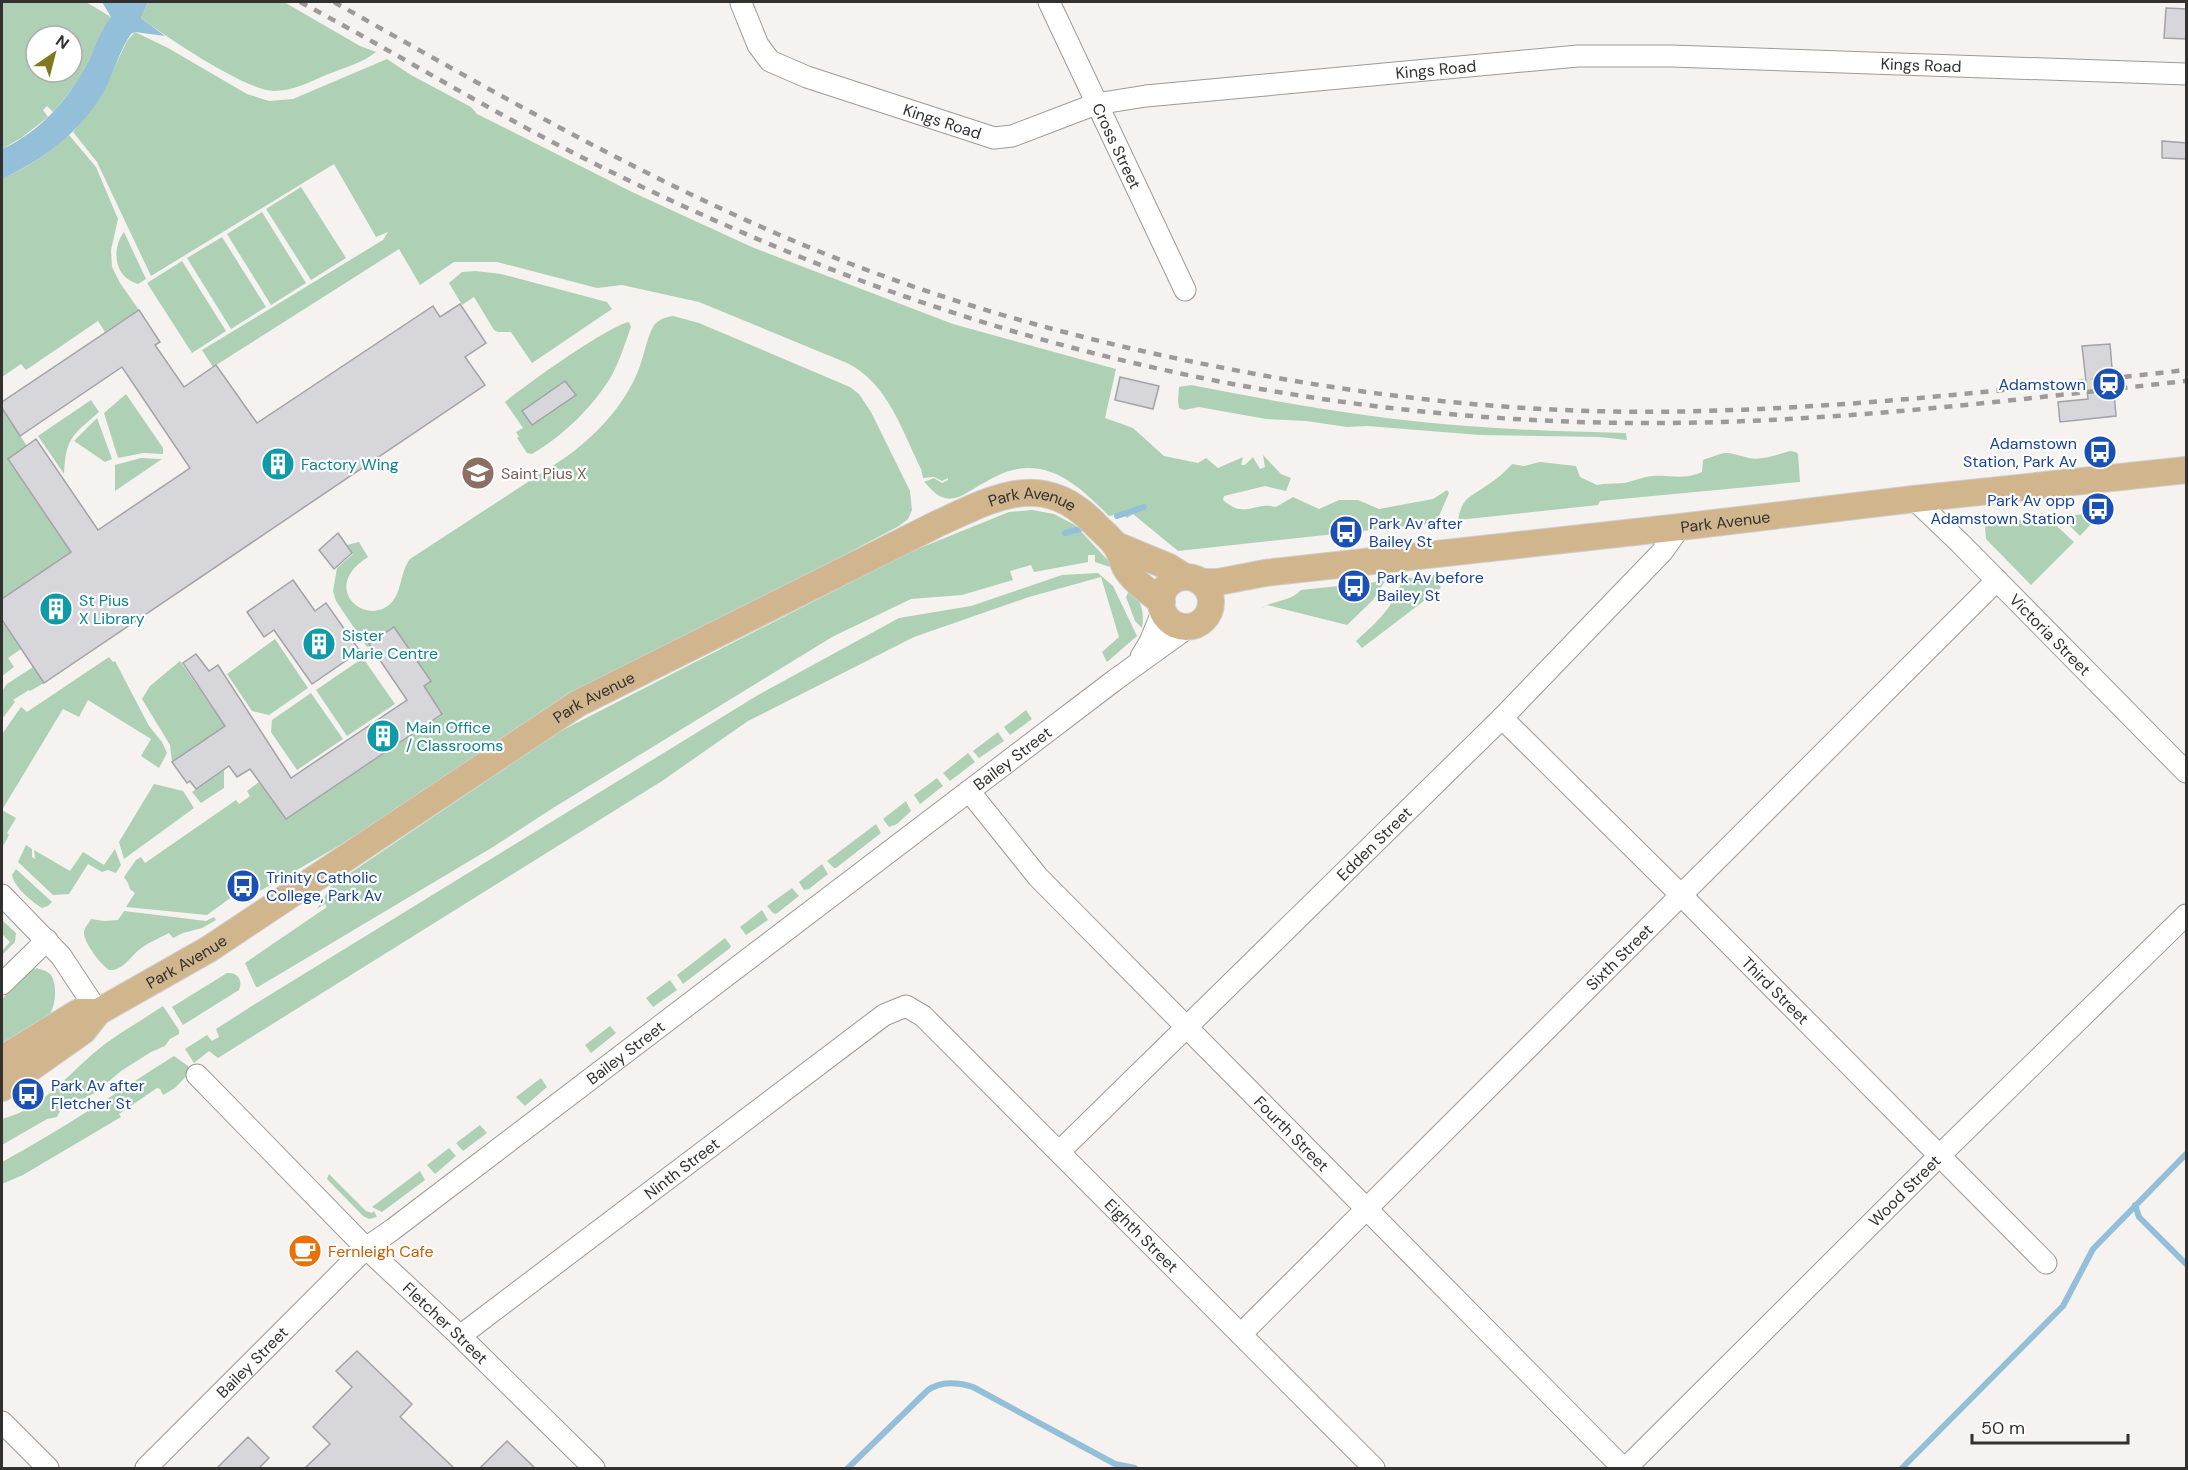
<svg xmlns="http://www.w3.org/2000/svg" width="2188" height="1470" font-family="'DM Sans',sans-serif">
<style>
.green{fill:#aed1b5;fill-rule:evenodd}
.water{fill:#94bfd9}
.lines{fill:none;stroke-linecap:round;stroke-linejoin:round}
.stream{stroke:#94bfd9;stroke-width:6}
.building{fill:#d7d6da;stroke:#a3a2a6;stroke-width:1.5}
.minor-casing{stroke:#9d9a98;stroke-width:23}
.major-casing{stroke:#cececd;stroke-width:28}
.minor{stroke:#fff;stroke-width:21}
.major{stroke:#d0b58d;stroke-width:26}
.rail{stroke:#9d9b99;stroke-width:4.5;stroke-dasharray:8 8;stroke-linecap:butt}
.labels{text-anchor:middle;stroke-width:4.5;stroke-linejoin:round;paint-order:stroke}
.street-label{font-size:16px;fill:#323130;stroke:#fff}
.transit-label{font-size:16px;fill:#164399;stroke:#fff;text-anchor:start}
.culture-label{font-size:16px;fill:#0d838f;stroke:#fff;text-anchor:start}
.education-label{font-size:16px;fill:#785e54;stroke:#fff;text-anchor:start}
.food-label{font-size:16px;fill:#c56008;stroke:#fff;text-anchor:start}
</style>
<rect width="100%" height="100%" fill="#f5f2ef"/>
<path class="green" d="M2 2H86L111 17C101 30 97 46 89 60 80 80 67 96 53 112L47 106 43 110 48 117 21 138 2 149ZM36 36H72V72H36Z
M148 2H284L360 46 376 52C363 63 343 68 326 75 309 82 293 91 274 91 246 91 165 36 141 18Z
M135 32 168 48 247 94 269 101 293 99 387 59 411 75 471 107 477 114 632 192 754 248 953 324 1116 369 1105 418 1133 428 1164 456 1198 463 1206 458 1218 468 1243 457 1241 465H1245L1253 457 1260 469 1265 467 1263 455 1281 474 1291 478 1286 491 1265 486 1224 496 1223 500C1246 520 1254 501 1276 507L1293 497 1319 509 1339 500H1358L1379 509 1433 499 1447 490 1449 493 1436 523 1178 551 1133 514 1127 518 1122 513 1109 516C1083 490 1053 460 1013 470 1000 473 987 481 975 488 966 493 956 501 945 498 935 496 931 488 924 482L934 478 942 483 948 480V478L942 481 934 477 923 478 921 469C902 431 888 383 847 363L699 302 622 285 597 288 497 262H454L420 285 399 249 213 367 202 350 383 240 388 232 376 237 334 164 151 276 97 162 73 132 100 97 127 41Z
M69 135 96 167 118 219 111 250 112 267 120 283 139 310 105 332 98 321 26 370 21 364 2 377V178C26 170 49 152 69 135Z
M301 187 346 258 311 280 266 209Z
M262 212 306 283 271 305 227 234Z
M124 232 146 279 138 284C114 278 111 249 124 232Z
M222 237 266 307 231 329 187 258Z
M182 261 226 331 192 353 147 283Z
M476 271 501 274 607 302 612 309 532 363 511 332H498L494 330 474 297 462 305 449 283 462 272Z
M673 316 699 323 850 387 859 394 871 412 910 491 912 510 908 519 899 526 542 714C501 738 463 765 423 792 370 828 314 861 258 892L251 883 207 915 126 907 135 893 130 889 128 883 124 877 136 860 141 857 145 863 236 800 239 804 250 796 247 791 259 782 286 819 442 715 408 702 370 646 367 647 336 601 333 591 337 568 353 554 347 545 359 542 368 557C318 588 367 629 392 602 402 591 400 572 410 559L563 459C594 438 624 406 638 371 644 357 646 340 653 327 657 320 665 317 673 316Z
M629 322 631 327C625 343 620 360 612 375 593 407 564 435 532 454L527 453 517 438 519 437 516 432 523 428 505 402C524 386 608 326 629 322Z
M1191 385C1282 403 1374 419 1467 426 1520 430 1573 432 1626 433L1627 440 1599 437 1480 435 1367 426 1347 427 1306 421 1266 419 1199 407 1184 410 1179 408 1178 400 1179 387Z
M126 394 163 448V454L143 453 118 458 104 413Z
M91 400 99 412C72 436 66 437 64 474L38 436Z
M2 408 27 446 8 460 71 552 2 599Z
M97 418 112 459 105 462 74 441Z
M1790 451 1796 452 1798 454 1800 482 1600 501 1598 505 1458 520C1462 499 1467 499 1483 488 1494 481 1503 474 1512 464L1524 466 1540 462 1576 466 1580 477 1597 485C1606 483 1614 484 1624 483 1634 481 1642 477 1652 476 1670 475 1685 480 1702 472L1703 460C1729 451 1722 451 1749 458 1761 461 1779 454 1790 451Z
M141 458 162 459 115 491V465Z
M1032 510 1054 514 1075 525 1116 569 1095 562V555H1088V562L1034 572 1031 565 1010 571 1013 580 962 595 911 599 832 637 553 808 493 847 258 987H256L245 963 327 907 325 904 317 909 331 886 559 732 910 552 1009 512Z
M2101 513 2080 536 2060 516Z
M2047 517 2074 542 2031 585 1986 539 1985 527 1994 523Z
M1098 573 1113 586 1137 636 1107 662 1102 652 1119 637 1101 577 1029 597 914 637 748 721 662 781 218 1058 209 1051 194 1063 185 1049 207 1035 212 1041 219 1037 216 1029 255 1004 758 695 899 618 971 606 1062 575Z
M1435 575 1441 588 1362 648 1356 641C1376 623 1396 605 1402 579Z
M1385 581 1373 600 1347 625 1267 605 1260 609C1273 600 1290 602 1301 590Z
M1131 586C1140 600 1145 611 1142 628L1135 621 1126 597Z
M2 623 4 624 21 649 8 658 14 667 2 676Z
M275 639 308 688 269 715 252 711 227 674Z
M109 657 113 662 115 661 149 726 162 742 167 753 159 768 141 756 151 739 88 700 79 717 63 709 2 810V734L21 707 27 712Z
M363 658 395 704 347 736 316 690Z
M180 661 225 726 172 762 170 745 142 699 150 686Z
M33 667 44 683 30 691 29 690 13 700 15 702 2 719V691L7 684Z
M311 693 343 739 297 770 271 732 272 720Z
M1026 710 1032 719 1010 735 1004 727Z
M998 732 1004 741 979 758 973 751Z
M968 753 975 762 950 781 943 773Z
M224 770V788L201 803 192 792Z
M937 778 943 786 920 804 914 795Z
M154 784 183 791 194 808 124 859 119 842Z
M906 801 911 811 897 824 889 827 883 819Z
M2 810 16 818 7 833 9 835 2 848Z
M876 824 881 833 836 868H834L827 861Z
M26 845 32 849V857L35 859 34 850 70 871 83 852 104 865 115 849 121 865 116 873 108 870 102 872 88 864 69 894 53 895 18 862Z
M822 864 828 874 809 889 804 890 799 882Z
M16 869 52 902 48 906 42 908C32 902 14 887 12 875Z
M792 888 799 896 776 914 773 913 767 906Z
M762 910 768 920 746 935 740 927Z
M124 911 206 921 214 917 216 920 202 928 183 933 173 938 169 933C159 938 148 943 140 949 130 957 123 971 109 970 101 965 83 942 84 932 84 928 89 923 91 919L104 921 118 920Z
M2 920 16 933 15 942 3 954 2 951 10 942 2 934Z
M725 938 731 946 730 948 683 984 677 975Z
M37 968C41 970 46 970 50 974 58 983 56 1008 48 1017L2 1043V999L29 971Z
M227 973C238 972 243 980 239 990L183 1025 172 1007Z
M670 980 677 990 653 1007 646 998Z
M163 1006 179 1030V1034L170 1039 165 1046 151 1052 121 1071 95 1093 61 1109 57 1117 47 1119 2 1145V1119C47 1107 69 1071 105 1044 124 1030 144 1019 163 1006Z
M610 1026 616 1033 591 1053 585 1045Z
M174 1056 188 1066 190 1072 175 1088 163 1095 160 1089 157 1088 119 1114 121 1117 23 1175 2 1184V1162C61 1130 117 1092 174 1056Z
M541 1078 547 1087 525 1106 516 1097Z
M480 1125 487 1133 463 1151 456 1143Z
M449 1148 456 1156 435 1174 427 1165Z
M420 1171 425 1180 382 1212 372 1207Z
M329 1174 366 1211 372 1213 374 1211 377 1217 369 1219 363 1216 327 1179Z"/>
<path class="water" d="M102 2H148L141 18 165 36 135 32 131 34C120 50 115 68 107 85 86 128 45 159 2 179V149C40 132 69 99 88 62 96 47 100 30 111 17Z"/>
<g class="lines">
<path class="stream" d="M1117 516 1144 507
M1065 533 1080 529
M2135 1205 2139 1217 2186 1264
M848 1468 928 1390C941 1381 959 1382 973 1387L1115 1464 1135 1468
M1902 1468 2063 1306 2093 1249 2186 1154"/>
</g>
<path class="building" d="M2166 8 2187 9V39L2164 38Z
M2162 141 2187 143V159L2162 158Z
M460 304 486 343 465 357 485 385 44 683 2 620V599L71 552 8 459 36 439 98 530 190 468 122 367 20 436 2 408V402L139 310 160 342 155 345 184 387 216 365 257 423 433 306 440 317Z
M2110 344 2116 416 2060 422 2058 402 2088 399 2082 346Z
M1120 377 1159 386 1153 409 1115 400Z
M565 381 576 395 532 425 522 411Z
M338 533 352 553 334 569 319 550Z
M293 580 315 611 326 603 360 651 312 684 274 630 264 637 247 612Z
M394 627 431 681 424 686 442 714 286 819 250 769 237 777 229 766 196 789 190 781 187 783 172 762 225 726 183 663 196 654 209 671 218 665 291 778 407 700 369 644Z
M357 1351 412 1404 400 1417 454 1468H305L330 1444 313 1427 352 1387 336 1371Z
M248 1437 269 1458 259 1468H217Z
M507 1441 535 1468H480Z"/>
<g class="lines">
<defs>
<g id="minor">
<path id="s1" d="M1049 2 1185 290"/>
<path id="s2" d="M741 3 758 45 770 61 807 77 994 138 1012 136 1096 104 1146 96 1578 56H1671L2186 74"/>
<path id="s3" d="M1914 499 1960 543 2186 772"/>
<path d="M1141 657 1150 642 1163 610"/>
<path id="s4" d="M1502 718 1681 895 2046 1263"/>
<path id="s5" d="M969 791 1038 877 1623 1468"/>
<path d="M2 895 61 956 98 1012"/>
<path d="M2 984 47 940"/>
<path id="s6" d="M197 1075 366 1248 460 1336 594 1468"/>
<path id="s7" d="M1059 1152 1502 718 1662 552 1680 527"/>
<path id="s8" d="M1241 1334 1997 580"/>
<path id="s9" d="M460 1336 884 1015 906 1006 923 1016 1374 1468"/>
<path d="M2 1422 48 1468"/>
<path id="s10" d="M146 1468 366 1248 392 1230 1115 680 1190 626"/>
<path id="s11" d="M1626 1468 1940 1155 2186 915"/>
</g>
<g id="major">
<path d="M1116 545 1169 567 1185 577"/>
<circle cx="1186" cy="602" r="25"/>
<path id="s12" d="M1201 582H1218L1265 573 1680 527 1914 499 2186 470"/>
<path d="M2 1059 79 1012H98"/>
<path id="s13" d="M2 1088 83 1031 98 1012 209 949 577 704 937 524C994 498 1041 470 1093 522 1100 530 1110 537 1116 546 1120 552 1122 560 1125 567 1133 581 1149 592 1162 602"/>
</g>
</defs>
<use href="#minor" class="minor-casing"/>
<use href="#major" class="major-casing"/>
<use href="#minor" class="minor"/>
<use href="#major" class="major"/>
<path class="rail" d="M300 2C387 48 472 100 560 146 639 187 720 224 803 258 1074 368 1371 425 1663 423 1839 422 2013 400 2186 381
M334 2C492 91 649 182 818 251 944 302 1076 339 1209 365 1371 398 1536 416 1702 411 1864 407 2025 388 2186 370"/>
</g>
<defs>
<symbol id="station-disc" viewBox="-11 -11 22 22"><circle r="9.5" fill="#1a4fb4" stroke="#fff"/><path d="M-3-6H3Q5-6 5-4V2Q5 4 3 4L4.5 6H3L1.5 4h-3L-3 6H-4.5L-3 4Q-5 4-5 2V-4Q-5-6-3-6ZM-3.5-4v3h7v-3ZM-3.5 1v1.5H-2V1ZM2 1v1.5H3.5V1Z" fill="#fff"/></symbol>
<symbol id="bus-disc" viewBox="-11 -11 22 22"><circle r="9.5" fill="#1a4fb4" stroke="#fff"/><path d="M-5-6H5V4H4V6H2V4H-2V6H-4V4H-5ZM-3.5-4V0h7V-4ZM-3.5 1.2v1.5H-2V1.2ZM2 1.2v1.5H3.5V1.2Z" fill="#fff"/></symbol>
<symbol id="building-disc" viewBox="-11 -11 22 22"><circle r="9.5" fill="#0f9aa8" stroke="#fff"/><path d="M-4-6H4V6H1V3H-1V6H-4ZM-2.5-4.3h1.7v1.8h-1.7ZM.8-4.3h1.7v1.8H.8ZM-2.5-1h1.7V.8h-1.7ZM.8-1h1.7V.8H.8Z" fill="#fff"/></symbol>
<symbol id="school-disc" viewBox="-11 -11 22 22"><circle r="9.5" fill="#8d6e63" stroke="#fff"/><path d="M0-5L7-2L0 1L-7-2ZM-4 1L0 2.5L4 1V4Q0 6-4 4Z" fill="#fff"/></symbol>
<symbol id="cafe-disc" viewBox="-11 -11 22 22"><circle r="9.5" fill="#e8710a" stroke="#fff"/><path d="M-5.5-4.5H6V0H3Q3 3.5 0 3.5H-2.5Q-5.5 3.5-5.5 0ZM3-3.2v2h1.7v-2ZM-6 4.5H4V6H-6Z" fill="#fff"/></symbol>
</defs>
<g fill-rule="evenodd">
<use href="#station-disc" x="2090" y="365" width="38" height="38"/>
<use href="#bus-disc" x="2081" y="433" width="38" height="38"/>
<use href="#building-disc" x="259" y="445" width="38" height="38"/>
<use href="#school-disc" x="459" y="454" width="38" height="38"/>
<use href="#bus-disc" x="2079" y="490" width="38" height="38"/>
<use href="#bus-disc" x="1327" y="513" width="38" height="38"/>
<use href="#bus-disc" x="1335" y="567" width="38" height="38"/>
<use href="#building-disc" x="37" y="590" width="38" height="38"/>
<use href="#building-disc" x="300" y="625" width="38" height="38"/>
<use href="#building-disc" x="364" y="717" width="38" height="38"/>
<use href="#bus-disc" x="224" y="867" width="38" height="38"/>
<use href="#bus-disc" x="9" y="1075" width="38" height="38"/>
<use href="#cafe-disc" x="286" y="1232" width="38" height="38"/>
</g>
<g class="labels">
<g class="street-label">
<text dy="6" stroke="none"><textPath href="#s2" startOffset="1238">Kings Road</textPath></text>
<text dy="6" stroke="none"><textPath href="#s2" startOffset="752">Kings Road</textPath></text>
<text dy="6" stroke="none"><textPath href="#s2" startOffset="248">Kings Road</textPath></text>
<text dy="6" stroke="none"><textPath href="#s1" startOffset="159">Cross Street</textPath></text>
<text dy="6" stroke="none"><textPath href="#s13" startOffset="1197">Park Avenue</textPath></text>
<text dy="6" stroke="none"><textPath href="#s12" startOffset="528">Park Avenue</textPath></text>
<text dy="6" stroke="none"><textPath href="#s3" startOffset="192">Victoria Street</textPath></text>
<text dy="6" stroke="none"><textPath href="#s13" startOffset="711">Park Avenue</textPath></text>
<text dy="6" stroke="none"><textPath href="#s10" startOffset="1122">Bailey Street</textPath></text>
<text dy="6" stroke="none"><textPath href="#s7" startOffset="441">Edden Street</textPath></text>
<text dy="6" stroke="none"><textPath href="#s8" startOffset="534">Sixth Street</textPath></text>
<text dy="6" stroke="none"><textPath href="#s13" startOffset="225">Park Avenue</textPath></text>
<text dy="6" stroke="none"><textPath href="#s4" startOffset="386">Third Street</textPath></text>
<text dy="6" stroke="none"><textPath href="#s10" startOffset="636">Bailey Street</textPath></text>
<text dy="6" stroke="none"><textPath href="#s5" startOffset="471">Fourth Street</textPath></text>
<text dy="6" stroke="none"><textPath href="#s9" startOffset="278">Ninth Street</textPath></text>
<text dy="6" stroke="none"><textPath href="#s11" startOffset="393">Wood Street</textPath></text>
<text dy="6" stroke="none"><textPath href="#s9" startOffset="885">Eighth Street</textPath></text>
<text dy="6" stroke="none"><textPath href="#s6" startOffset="351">Fletcher Street</textPath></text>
<text dy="6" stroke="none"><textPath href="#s10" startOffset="150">Bailey Street</textPath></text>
</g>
<g class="transit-label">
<text x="2086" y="390" text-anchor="end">Adamstown</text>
<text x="2077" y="449" text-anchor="end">Adamstown<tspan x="2077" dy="18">Station, Park Av</tspan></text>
<text x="2075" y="506" text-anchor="end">Park Av opp<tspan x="2075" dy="18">Adamstown Station</tspan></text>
<text x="1369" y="529">Park Av after<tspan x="1369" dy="18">Bailey St</tspan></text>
<text x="1377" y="583">Park Av before<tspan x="1377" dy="18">Bailey St</tspan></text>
<text x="266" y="883">Trinity Catholic<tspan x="266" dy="18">College, Park Av</tspan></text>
<text x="51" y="1091">Park Av after<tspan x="51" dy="18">Fletcher St</tspan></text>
</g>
<g class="culture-label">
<text x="301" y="470">Factory Wing</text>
<text x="79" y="606">St Pius<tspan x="79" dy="18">X Library</tspan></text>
<text x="342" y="641">Sister<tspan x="342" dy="18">Marie Centre</tspan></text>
<text x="406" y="733">Main Office<tspan x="406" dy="18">/ Classrooms</tspan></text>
</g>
<g class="education-label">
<text x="501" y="479">Saint Pius X</text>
</g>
<g class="food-label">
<text x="328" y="1257">Fernleigh Cafe</text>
</g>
</g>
<rect width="2188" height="1470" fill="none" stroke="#323130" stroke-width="6"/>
<g transform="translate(54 54) rotate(35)"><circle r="28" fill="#ffffff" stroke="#adadac" stroke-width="1.5"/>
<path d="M0-4.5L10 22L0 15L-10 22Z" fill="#82791e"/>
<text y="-9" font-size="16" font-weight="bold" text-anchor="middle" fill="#323130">N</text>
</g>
<path d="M1972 1434v9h156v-9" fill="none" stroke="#323130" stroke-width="3"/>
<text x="1981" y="1434" font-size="18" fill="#323130" stroke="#ffffff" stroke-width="4.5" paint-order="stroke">50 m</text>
</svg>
